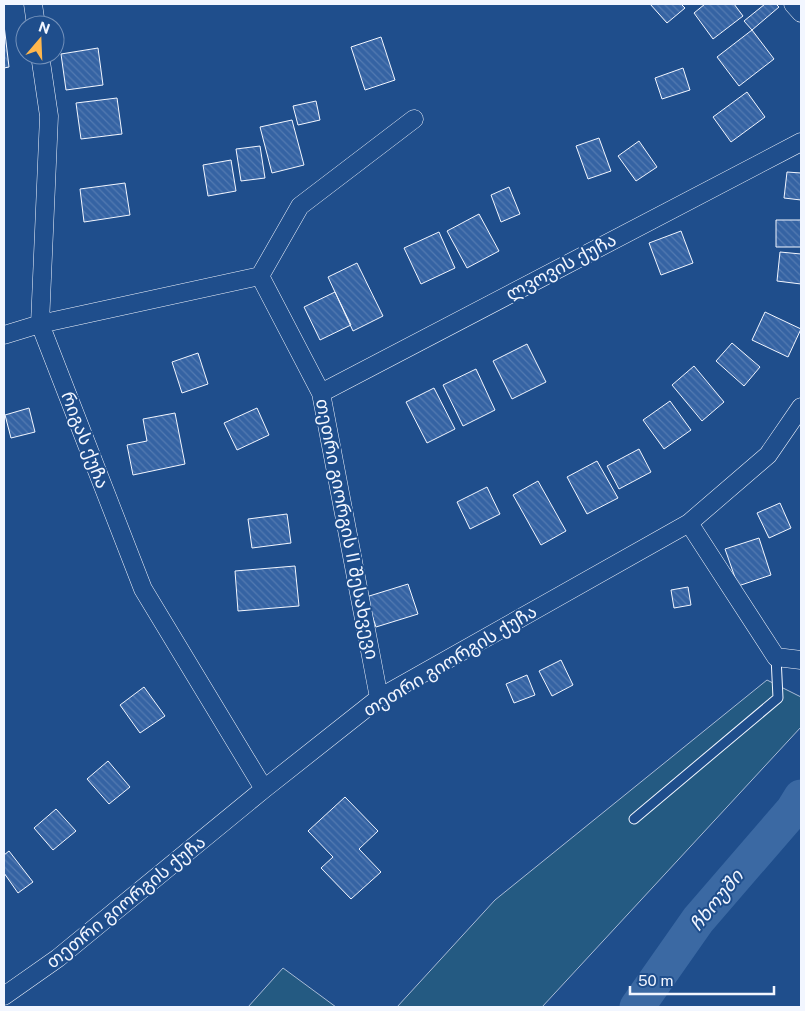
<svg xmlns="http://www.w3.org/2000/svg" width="805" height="1011" font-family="'Public Sans','Noto Sans Georgian',sans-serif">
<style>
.grass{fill:#245a82;stroke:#a8bbd7}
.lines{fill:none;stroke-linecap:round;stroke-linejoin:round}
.river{stroke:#3b69a3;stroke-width:35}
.building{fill:url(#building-back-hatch);stroke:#f2f6ff}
.lane-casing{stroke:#f2f6ff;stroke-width:11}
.street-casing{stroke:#f2f6ff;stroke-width:19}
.lane{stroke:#1f4e8c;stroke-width:9}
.street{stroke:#1f4e8c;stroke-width:18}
.labels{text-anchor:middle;stroke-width:4;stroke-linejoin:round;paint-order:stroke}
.street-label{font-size:18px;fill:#f2f6ff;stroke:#1f4e8c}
.water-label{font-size:19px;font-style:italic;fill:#f2f6ff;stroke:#1f4e8c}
</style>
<defs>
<pattern id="building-back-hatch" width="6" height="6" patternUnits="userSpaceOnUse" patternTransform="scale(1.25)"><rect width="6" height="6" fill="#3563a3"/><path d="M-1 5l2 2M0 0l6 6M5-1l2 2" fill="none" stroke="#537ab1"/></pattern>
</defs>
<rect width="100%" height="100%" fill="#1f4e8c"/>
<path class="grass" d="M767 680 801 697V727L542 1007H397L495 900Z
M283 968 336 1007H248Z"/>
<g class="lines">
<path class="river" d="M637 1007 698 920 793 810 801 797"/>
</g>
<path class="building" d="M650 4H681L685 8 667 23Z
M705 4H734L743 16 713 39 694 13Z
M765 4H776L779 7 752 30 744 21Z
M4 25 9 67 4 68Z
M752 30 774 59 739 86 717 57Z
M381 37 395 80 365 90 351 47Z
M98 48 103 85 66 90 61 54Z
M683 68 690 90 662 99 655 78Z
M747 92 765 117 731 142 713 117Z
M117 98 122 134 81 139 76 103Z
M316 101 320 120 298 125 293 106Z
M292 120 304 165 272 173 260 127Z
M599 138 611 171 588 179 576 146Z
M639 141 657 167 636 181 618 156Z
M260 146 265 178 241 181 236 149Z
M231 160 236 191 208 196 203 165Z
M787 172 801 173V200L784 198Z
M125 183 130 215 84 222 80 189Z
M509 187 520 214 501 222 491 195Z
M479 214 499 251 467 268 447 231Z
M776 220H801V247H776Z
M681 231 693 263 661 275 649 243Z
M439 232 455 268 421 284 404 248Z
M780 252 801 254V284L777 281Z
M357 263 383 316 353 331 328 277Z
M335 292 351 325 320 340 304 307Z
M765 312 801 329 788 357 752 340Z
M732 343 760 367 744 386 716 361Z
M527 344 546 382 512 399 493 361Z
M198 353 208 384 182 393 172 362Z
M694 366 724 402 702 421 672 385Z
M476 369 495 410 463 426 443 385Z
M434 388 455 429 427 443 406 402Z
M670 401 691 430 664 449 643 420Z
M29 408 35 432 11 438 5 415Z
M257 408 269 435 237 450 224 423Z
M175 413 185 464 133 475 127 445 147 441 143 419Z
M639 449 651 472 619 489 607 466Z
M597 461 618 498 587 514 567 477Z
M538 481 566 531 541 545 513 495Z
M487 487 500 514 470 529 457 502Z
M780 503 791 528 769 538 757 513Z
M287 514 291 543 252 548 248 519Z
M759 538 771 575 738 586 725 549Z
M295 566 299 606 238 611 235 571Z
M408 584 418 614 376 627 366 597Z
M688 587 691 605 674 608 671 590Z
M561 660 573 685 552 696 539 671Z
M527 675 535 695 514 703 506 684Z
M144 687 165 716 140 733 120 705Z
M108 761 130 787 109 804 87 779Z
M345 797 378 831 359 849 381 872 351 899 321 868 333 857 308 831Z
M56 809 76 831 53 850 34 828Z
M9 851 33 882 18 893 4 873V855Z"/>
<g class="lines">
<defs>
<path id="lane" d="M634 819 778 698 776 657"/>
<path id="street" d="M33 4 36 25
M793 4 801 13
M40 55 49 116 40 324 143 589 264 789
M260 276 300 206 414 119
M4 335 40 324 260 276 321 393 379 698
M321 393 801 142
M689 523 776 657 801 660
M4 996 58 958 264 789 379 698 689 523 768 455 801 407"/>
</defs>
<use href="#lane" class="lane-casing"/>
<use href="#street" class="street-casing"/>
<use href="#lane" class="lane"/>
<use href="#street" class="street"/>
</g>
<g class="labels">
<g class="street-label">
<text transform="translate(561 267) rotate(-28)" y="6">ლვოვის ქუჩა</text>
<text transform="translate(85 440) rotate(69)" y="6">რიგას ქუჩა</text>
<text transform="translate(347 529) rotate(79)" y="6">თეთრი გიორგის II შესახვევი</text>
<text transform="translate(450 661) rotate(-31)" y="6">თეთრი გიორგის ქუჩა</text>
<text transform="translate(126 902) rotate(-39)" y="6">თეთრი გიორგის ქუჩა</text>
</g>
<g class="water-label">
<text transform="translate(716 900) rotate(-51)" y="7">ჩხოუში</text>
</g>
</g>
<rect width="805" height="1011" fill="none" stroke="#f2f6ff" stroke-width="10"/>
<g transform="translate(40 40) rotate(19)"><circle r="24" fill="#1f4e8c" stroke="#7391ba"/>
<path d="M0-4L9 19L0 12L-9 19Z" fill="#ffb74d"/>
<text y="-8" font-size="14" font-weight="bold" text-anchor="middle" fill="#f2f6ff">N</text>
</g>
<path d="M630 986v8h144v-8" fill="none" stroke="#f2f6ff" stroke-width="2.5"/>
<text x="638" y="986" font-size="15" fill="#f2f6ff" stroke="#1f4e8c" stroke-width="4" paint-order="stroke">50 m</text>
</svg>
